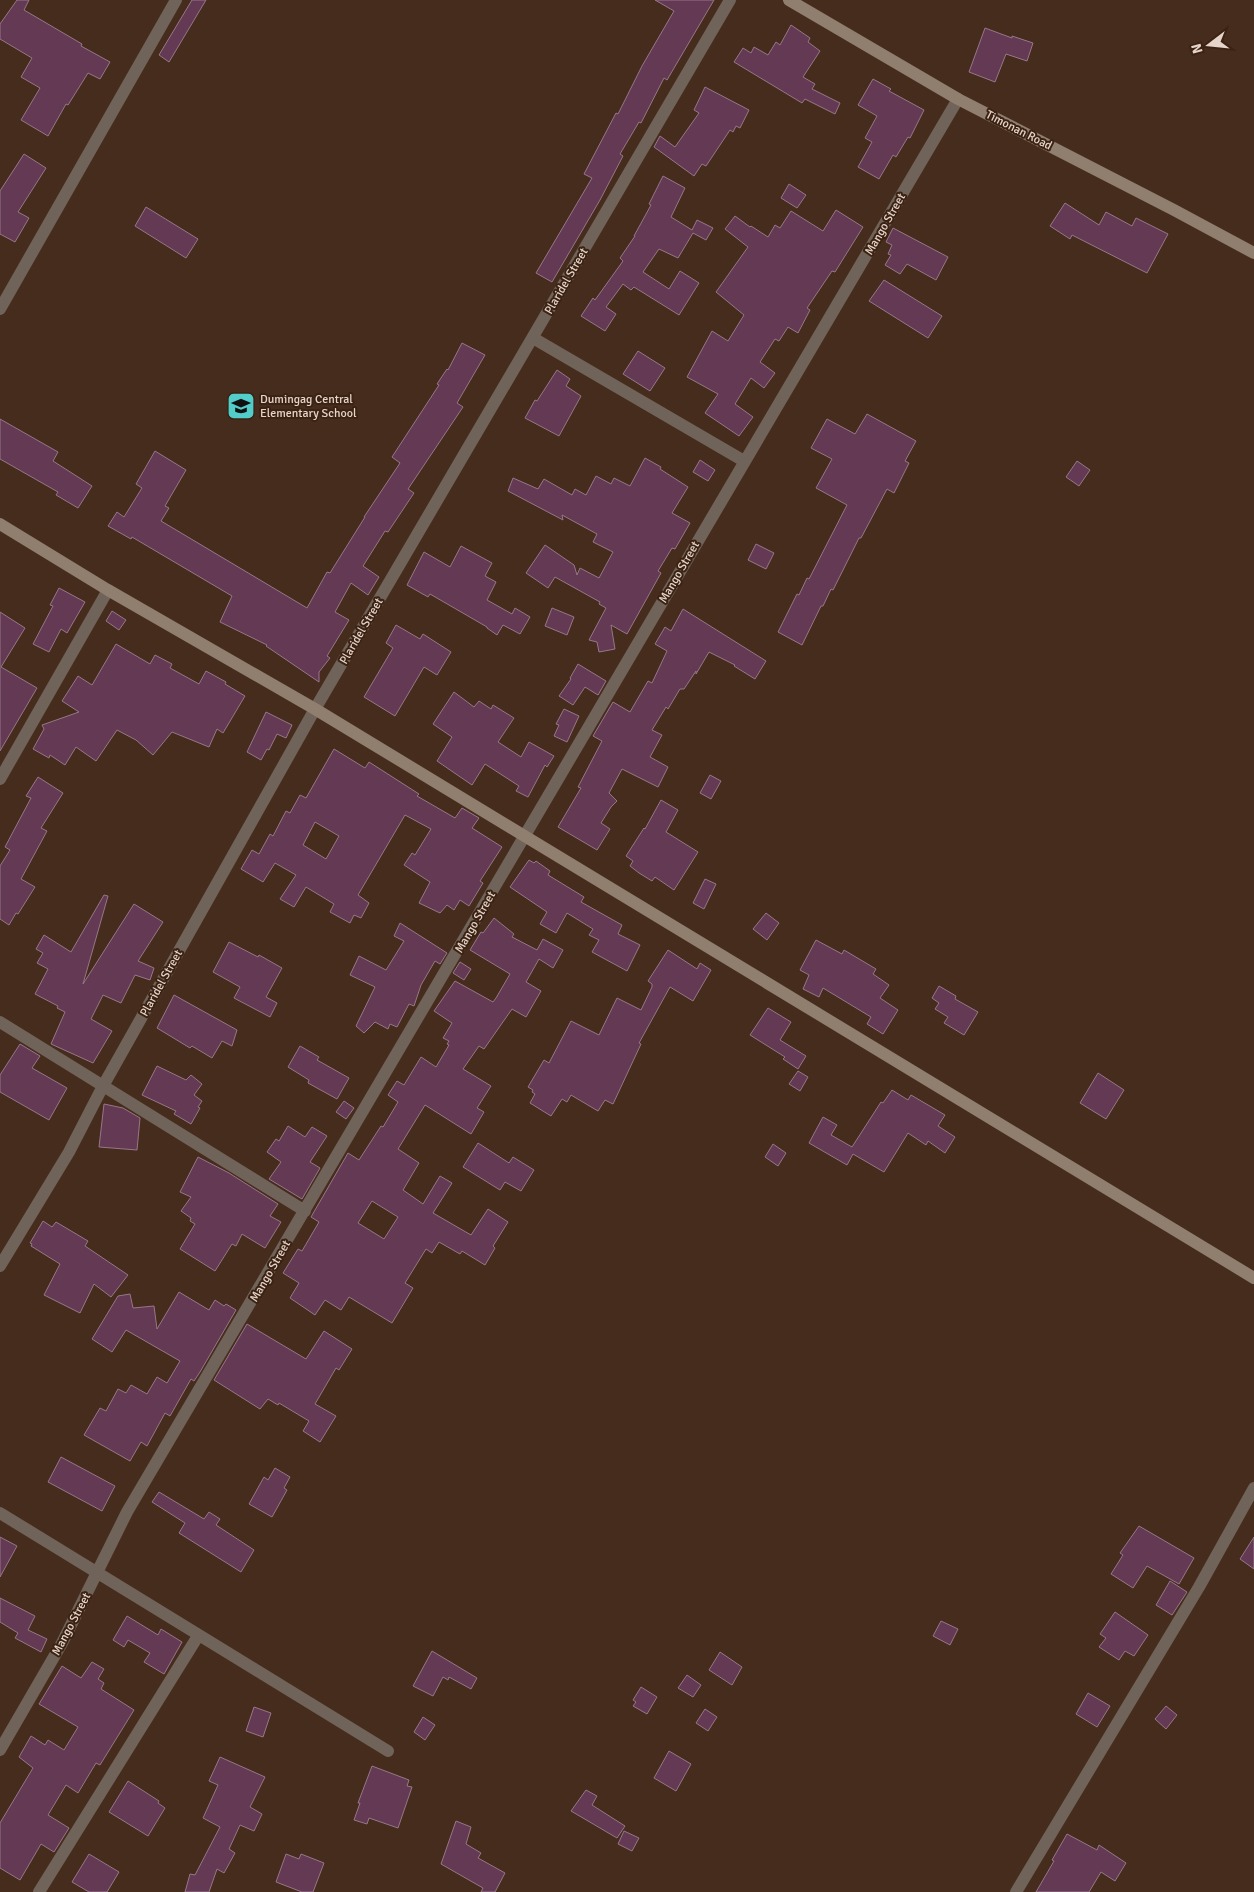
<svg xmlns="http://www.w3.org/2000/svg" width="1254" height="1892" font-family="Signika,sans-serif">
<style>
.building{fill:#643953;stroke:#967788;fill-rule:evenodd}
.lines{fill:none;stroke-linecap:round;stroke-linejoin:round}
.street{stroke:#6f635a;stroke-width:12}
.secondary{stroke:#907e6f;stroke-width:12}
.labels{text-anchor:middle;stroke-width:4;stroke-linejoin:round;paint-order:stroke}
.street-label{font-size:12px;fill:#e5d4ca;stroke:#3b2212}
.poi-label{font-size:12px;fill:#e5d4ca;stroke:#3b2212;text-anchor:start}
</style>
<rect width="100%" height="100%" fill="#462c1c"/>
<path class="building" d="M17 0H29L24 10 82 44 81 46 110 62 100 79 88 73 68 105 66 104 48 136 21 120 40 88 21 77 32 58 0 39V24Z
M192 0H206L169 62 159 55Z
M655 0H714L667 80 664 78 641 123 639 122 620 154 623 156 600 200 552 282 536 273 592 178 584 174 605 134 616 113 618 114 642 66 674 11Z
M791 25 810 38 808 42 820 51 803 77 815 84 812 89 840 103 835 114 805 99 802 103 734 62 743 48 751 53 754 47 768 55 776 42 780 45Z
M985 28 1012 38V36L1033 43 1027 61 1006 54 995 82 969 72Z
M873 79 891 89 889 91 924 110 910 138 908 137 896 157 893 155 879 179 858 167 872 142 865 138 877 116 858 105Z
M705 87 749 110 740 128 736 126 733 132 730 130 706 166 702 164 694 176 654 147 660 136 675 147 699 113 694 110Z
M24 154 46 168 18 212 29 218 15 242 0 234V191Z
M663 176 685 188 671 217 692 230 697 220 713 228 706 240 693 233 678 258 659 249 643 272 669 289 680 271 699 283 679 315 634 287 631 290 623 284 606 307 616 314 605 331 581 316 593 298 595 300 623 261 620 258 635 236H634L651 205 649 204Z
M789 184 806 195 797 208 781 198Z
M1065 203 1099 225 1106 212 1132 226 1136 218 1168 234 1147 273 1072 235 1070 239 1050 226Z
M146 207 198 239 186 258 135 226Z
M836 210 863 227 835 272 832 271 807 308 810 310 798 333 788 327 779 341 775 339 760 362 775 373 764 388 751 378 735 404 753 417 739 436 705 413 718 394 687 377 712 331 728 341 744 315 716 292 748 247 725 229 735 216 750 227 751 226 768 237 775 225 780 228 791 211 823 231Z
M893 228 948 257 936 280 907 264 900 274 885 265 891 255 888 254 892 245 886 242Z
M884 280 942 316 928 338 869 301Z
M462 343 485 355 457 403 463 407 408 489 414 493 388 532 385 531 363 566 379 577 368 595 351 583 335 612 349 620 327 656 330 658 319 672V682L266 646 267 645 220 622 232 596 132 537 131 539 108 526 117 512 124 517 142 488 136 484 155 451 186 470 165 506 169 508 161 521 307 608 327 572 330 573 365 517H364L400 463 392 457 439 385 437 384 447 369 448 370Z
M638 351 665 368 650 391 623 374Z
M557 370 570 379 566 386 581 396 559 436 525 418 535 400 537 401Z
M867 414 916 441 905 461 909 463 894 493 887 489 861 538H859L833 590 831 589 823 606H821L802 645 778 632 797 594 799 595 807 578 809 579 847 505 816 488 832 459 811 448 827 419 855 434Z
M0 419 58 452 53 461 92 486 78 508 56 495 58 492 0 459Z
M645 458 661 467 660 469 688 487 672 513 690 523 675 549 672 548 658 571 661 573 627 634 611 625 615 649 599 652 597 642 589 640 606 608 599 604 600 602 555 577 548 588 526 573 545 545 574 565 577 575 580 568 599 578 613 552 593 542 597 534 562 515 563 520 508 491 513 478 538 489 544 479 572 495 575 489 586 495 596 476 611 484 614 478 630 486Z
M700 460 715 470 708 481 693 472Z
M1077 461 1090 470 1079 486 1066 477Z
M756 544 774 553 766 569 748 560Z
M461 546 492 563 485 576 496 582 487 600 512 614 515 608 530 617 520 634 503 625 497 635 487 628V627L430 594 428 597 407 585 424 552 450 567Z
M59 588 85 602 67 633 61 629 49 652 33 644 53 606 50 605Z
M552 608 574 617 567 635 545 626Z
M683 609 766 661 755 679 734 666 735 665 709 652 696 674V671L684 689H680L668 709 666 707 652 730 662 735 650 757 668 767 658 787 622 769 609 793 617 801 611 807 601 823 610 829 597 850 558 827 581 788 578 787 602 741 593 736 613 702 630 712 648 681 652 683 667 651 655 644 665 627 671 631Z
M112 611 126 620 119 630 106 621Z
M0 612 25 628 1 667 37 688 0 751Z
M396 625 420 639 423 634 451 652 437 675 424 667 395 716 364 697 393 648 386 643Z
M116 644 150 664 155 655 172 664 170 668 199 684 206 671 226 682 225 684 245 696 223 733 217 729 209 747 172 732 153 755 136 740 117 730 96 761 76 747 65 765 50 755 49 758 33 749 44 729 42 725 79 712 62 701 78 676 92 685Z
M578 664 606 681 598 695 585 687 573 705 559 696 571 679 570 678Z
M454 692 474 707 479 701 491 709 493 705 514 718 498 742 521 757 529 742 554 756 547 767 545 765 528 797 516 791 519 786 485 764 472 785 437 761 452 737 433 724Z
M564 709 579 716 567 742 554 736 559 725 556 724Z
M266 712 292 725 286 738 277 734 269 750 267 749 261 760 247 752Z
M334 749 365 768 369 762 419 794 417 796 455 818 462 808 479 818 472 828 502 847 480 881 483 883 469 906 460 900 454 910 447 905 440 913 419 903 430 882 404 865 412 853 415 855 431 829 405 815 358 895 369 903 361 918 354 915 350 923 330 912 334 904 306 887 294 907 280 899 296 875 275 863 263 882 241 869 252 850 259 854 270 834 273 836 286 811 290 813 300 795 306 798ZM315 822 339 836 326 859 303 845Z
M710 775 721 781 711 799 700 793Z
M38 777 63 793 41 828 47 831 21 879 35 887 18 914 16 913 9 925 0 919V866L10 850 5 847 31 798 26 796Z
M661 800 678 810 666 832 698 852 674 890 655 877 652 881 639 873 630 866 633 861 626 856 644 828 645 829Z
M529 860 534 863 536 861 550 871 548 875 584 897 581 902 622 925 618 934 640 945 627 971 592 952 599 940 589 935 593 929 567 913 556 933 540 924 547 912 510 887Z
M705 879 716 884 704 909 693 903Z
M104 895 108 896 83 984 134 904 163 922 138 961 154 968 150 980 135 975 121 1003 103 995 91 1019 112 1031 93 1063 51 1044 65 1012 57 1008 58 1006 35 994 48 969 37 963 43 953 36 949 44 935 71 952Z
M766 913 779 923 767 940 753 929Z
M494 918 514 934 512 937 537 950 543 939 563 950 553 968 539 959 526 982 541 991 526 1017 512 1009 484 1049 479 1046 463 1069 491 1086 477 1108 484 1112 471 1134 425 1105 398 1149 419 1163 403 1190 423 1204 440 1176 452 1183 433 1213 471 1235 488 1209 508 1222 493 1246 495 1248 485 1265 462 1251 460 1254 439 1242 432 1253 426 1249 405 1283 413 1288 392 1323 349 1297 341 1310 325 1300 315 1315 290 1298 299 1283 283 1273 298 1249 302 1251 319 1222 311 1217 348 1153 359 1160 381 1126 383 1127 398 1102 388 1095 397 1081 404 1085 421 1057 436 1067 449 1045 447 1044 449 1041 443 1038 452 1023 434 1011 455 981 493 1002 496 998 510 974 470 950 481 932 483 933ZM372 1201 398 1217 384 1239 358 1223Z
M400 923 447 953 440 964 435 961 421 985 414 1006 409 1004 397 1027 390 1024 388 1029 375 1022 364 1033 356 1026 375 987 350 975 359 956 386 970 404 941 394 936Z
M816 940 842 954 844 950 876 969 873 974 889 985 880 998 898 1010 883 1034 867 1024 871 1017 823 988 819 997 803 989 809 975 800 970Z
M229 942 258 957 259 955 282 968 266 997 277 1003 270 1017 234 998 240 987 213 972Z
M668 950 697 969 700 963 711 970 693 1001 670 987 639 1043 641 1044 613 1104 605 1100 598 1111 571 1095 567 1102 562 1099 551 1116 530 1103 535 1094 532 1092 533 1090 528 1087 544 1060 549 1063 571 1021 599 1035 617 998 641 1010 652 987V984L648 981Z
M460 962 471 969 464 980 453 973Z
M939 986 956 996 955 999 978 1012 964 1035 944 1023 948 1017 935 1009 939 1003 932 998Z
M174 995 237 1030 232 1046 222 1041 212 1058 192 1046 190 1048 157 1028Z
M768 1008 791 1022 780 1040 806 1056 798 1069 783 1059 785 1057 750 1035Z
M20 1044 40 1056 32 1068 67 1088 49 1120 0 1092V1075Z
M300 1046 319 1057 317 1060 349 1078 337 1099 308 1083 309 1080 288 1067Z
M157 1066 186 1080 191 1075 202 1084 194 1095 202 1101 198 1107 200 1108 191 1124 174 1114 176 1111 142 1095Z
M798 1071 808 1077 800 1091 789 1084Z
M1098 1073 1124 1090 1106 1119 1080 1103Z
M892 1090 908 1100 911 1095 945 1115 938 1126 955 1137 945 1153 928 1141 926 1145 908 1133 884 1172 853 1154 847 1165 809 1143 823 1117 837 1125 831 1135 852 1147 881 1102 883 1103Z
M344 1101 354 1108 346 1119 336 1112Z
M104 1104 123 1108 140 1118 137 1150 99 1147Z
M288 1126 305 1137 312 1127 327 1136 310 1162 320 1168 302 1199 269 1179 281 1162 267 1152 276 1139 279 1141Z
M478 1143 509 1163 513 1157 534 1170 521 1191 505 1182 500 1190 463 1167Z
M773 1144 786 1153 778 1166 765 1157Z
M198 1157 229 1173 278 1204 270 1216 281 1222 265 1248 242 1234 236 1246 232 1244 215 1271 180 1249 195 1224 190 1221 191 1218 181 1211 191 1197 180 1192Z
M43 1221 52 1227 56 1222 88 1241 85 1246 128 1275 111 1297 94 1284 80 1313 44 1295 60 1264 31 1246 32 1244 30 1243Z
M179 1292 209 1310 215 1300 224 1306 226 1304 236 1310 200 1372 194 1381 191 1379 170 1416 165 1413 147 1446 141 1442 130 1461 84 1435 100 1408 106 1411 118 1389 126 1393 131 1385 147 1394 157 1377 167 1383 180 1361 126 1330 112 1352 92 1339 118 1296 130 1294 133 1308 154 1306 157 1329Z
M247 1324 306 1359 324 1331 352 1349 339 1370 336 1368 315 1404 336 1416 320 1442 303 1431 309 1421 279 1403 278 1405 268 1399 260 1409 214 1380Z
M61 1457 115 1486 102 1511 48 1482Z
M275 1468 290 1477 284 1488 287 1490 272 1517 249 1504 264 1477 268 1480Z
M159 1492 204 1519 209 1512 220 1519 216 1525 254 1550 241 1572 179 1533 185 1523 152 1502Z
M1139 1526 1194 1558 1179 1584 1147 1566 1133 1588 1111 1574 1123 1555 1120 1553Z
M0 1537 17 1546 0 1577Z
M1254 1537V1569L1240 1559Z
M1170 1581 1187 1592 1172 1615 1156 1605Z
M0 1598 35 1616 28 1630 47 1639 41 1652 15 1638 18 1633 0 1622Z
M1115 1612 1148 1635 1134 1656 1125 1651 1119 1660 1099 1647 1106 1638 1100 1634Z
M127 1616 158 1635 161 1629 182 1642 164 1674 144 1662 150 1653 128 1640 124 1647 113 1640Z
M941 1621 958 1629 950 1645 933 1636Z
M432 1651 477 1678 471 1689 449 1677 448 1680 443 1677 433 1696 413 1686Z
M720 1652 742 1667 732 1685 709 1670Z
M92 1662 104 1669 98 1679 104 1683 101 1689 134 1710 100 1765 96 1763 78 1793 66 1785 48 1815 69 1828 54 1852 41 1844 20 1880 0 1868V1823L33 1768 19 1757 31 1736 45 1745 48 1740 64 1750 78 1727 39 1704 62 1666 81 1678Z
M687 1675 701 1685 693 1697 678 1688Z
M641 1687 657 1697 647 1714 633 1706 636 1702 633 1700Z
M1088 1693 1110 1706 1097 1727 1076 1714Z
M1166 1706 1177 1715 1166 1729 1155 1719Z
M254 1707 271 1713 263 1737 246 1731Z
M705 1709 717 1717 708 1731 696 1723Z
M423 1717 435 1725 425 1740 414 1732Z
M669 1751 691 1764 676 1791 654 1778Z
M220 1757 265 1777 250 1807 262 1814 254 1831 240 1825 229 1849 235 1853 224 1873 217 1869 209 1892H185L190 1874 195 1875 220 1827 203 1818 218 1785 209 1781Z
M372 1766 409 1780 407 1786 412 1787 398 1828 369 1818 367 1824 354 1820 360 1803H358Z
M128 1781 159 1801 158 1803 165 1808 148 1836 109 1812Z
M586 1790 597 1796 592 1805 625 1826 617 1838 571 1811Z
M456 1821 471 1827 466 1844 481 1853 478 1858 505 1873 495 1892H481L483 1888 441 1864Z
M624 1831 639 1838 632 1851 618 1844Z
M1067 1834 1097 1850 1099 1845 1126 1863 1115 1881 1101 1872 1089 1892H1036L1054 1861 1052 1860Z
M89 1854 119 1872 107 1892H89L72 1882Z
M286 1854 299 1859 301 1854 324 1863 313 1892H302L276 1882Z"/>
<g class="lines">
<path class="street" d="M0 309 176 0
M533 338 744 461
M0 779 108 590
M0 1022 305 1211
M0 1266 69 1152 103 1086 315 709 730 0
M0 1513 388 1751
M0 1750 62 1643 127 1512 958 99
M39 1892 198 1636
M1016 1892 1199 1587 1254 1488"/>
<path class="secondary" d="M789 0 958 99 1174 210 1254 253
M0 524 108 590 315 709 1254 1278"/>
</g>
<defs>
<symbol id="school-square" viewBox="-11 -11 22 22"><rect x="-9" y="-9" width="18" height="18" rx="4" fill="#53cdca" stroke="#3b2212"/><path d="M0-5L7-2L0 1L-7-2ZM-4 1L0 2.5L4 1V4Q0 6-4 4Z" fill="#111"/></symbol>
</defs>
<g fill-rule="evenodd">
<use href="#school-square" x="225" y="390" width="32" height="32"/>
</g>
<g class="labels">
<g class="street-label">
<text transform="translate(1019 130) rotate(27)" y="4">Timonan Road</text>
<text transform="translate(885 224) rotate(-60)" y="4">Mango Street</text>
<text transform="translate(566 281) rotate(-60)" y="4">Plaridel Street</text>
<text transform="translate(679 572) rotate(-60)" y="4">Mango Street</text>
<text transform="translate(361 631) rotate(-60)" y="4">Plaridel Street</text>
<text transform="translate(475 922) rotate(-60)" y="4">Mango Street</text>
<text transform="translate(161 983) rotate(-61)" y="4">Plaridel Street</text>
<text transform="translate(270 1271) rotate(-60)" y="4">Mango Street</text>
<text transform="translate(71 1624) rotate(-62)" y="4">Mango Street</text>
</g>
<g class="poi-label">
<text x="260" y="403">Dumingag Central<tspan x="260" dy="14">Elementary School</tspan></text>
</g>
</g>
<g transform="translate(1209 45) rotate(254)" stroke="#3b2212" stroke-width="4" paint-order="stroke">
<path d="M0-4L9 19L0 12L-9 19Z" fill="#e5d4ca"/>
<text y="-8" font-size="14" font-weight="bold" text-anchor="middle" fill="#e5d4ca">N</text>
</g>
</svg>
